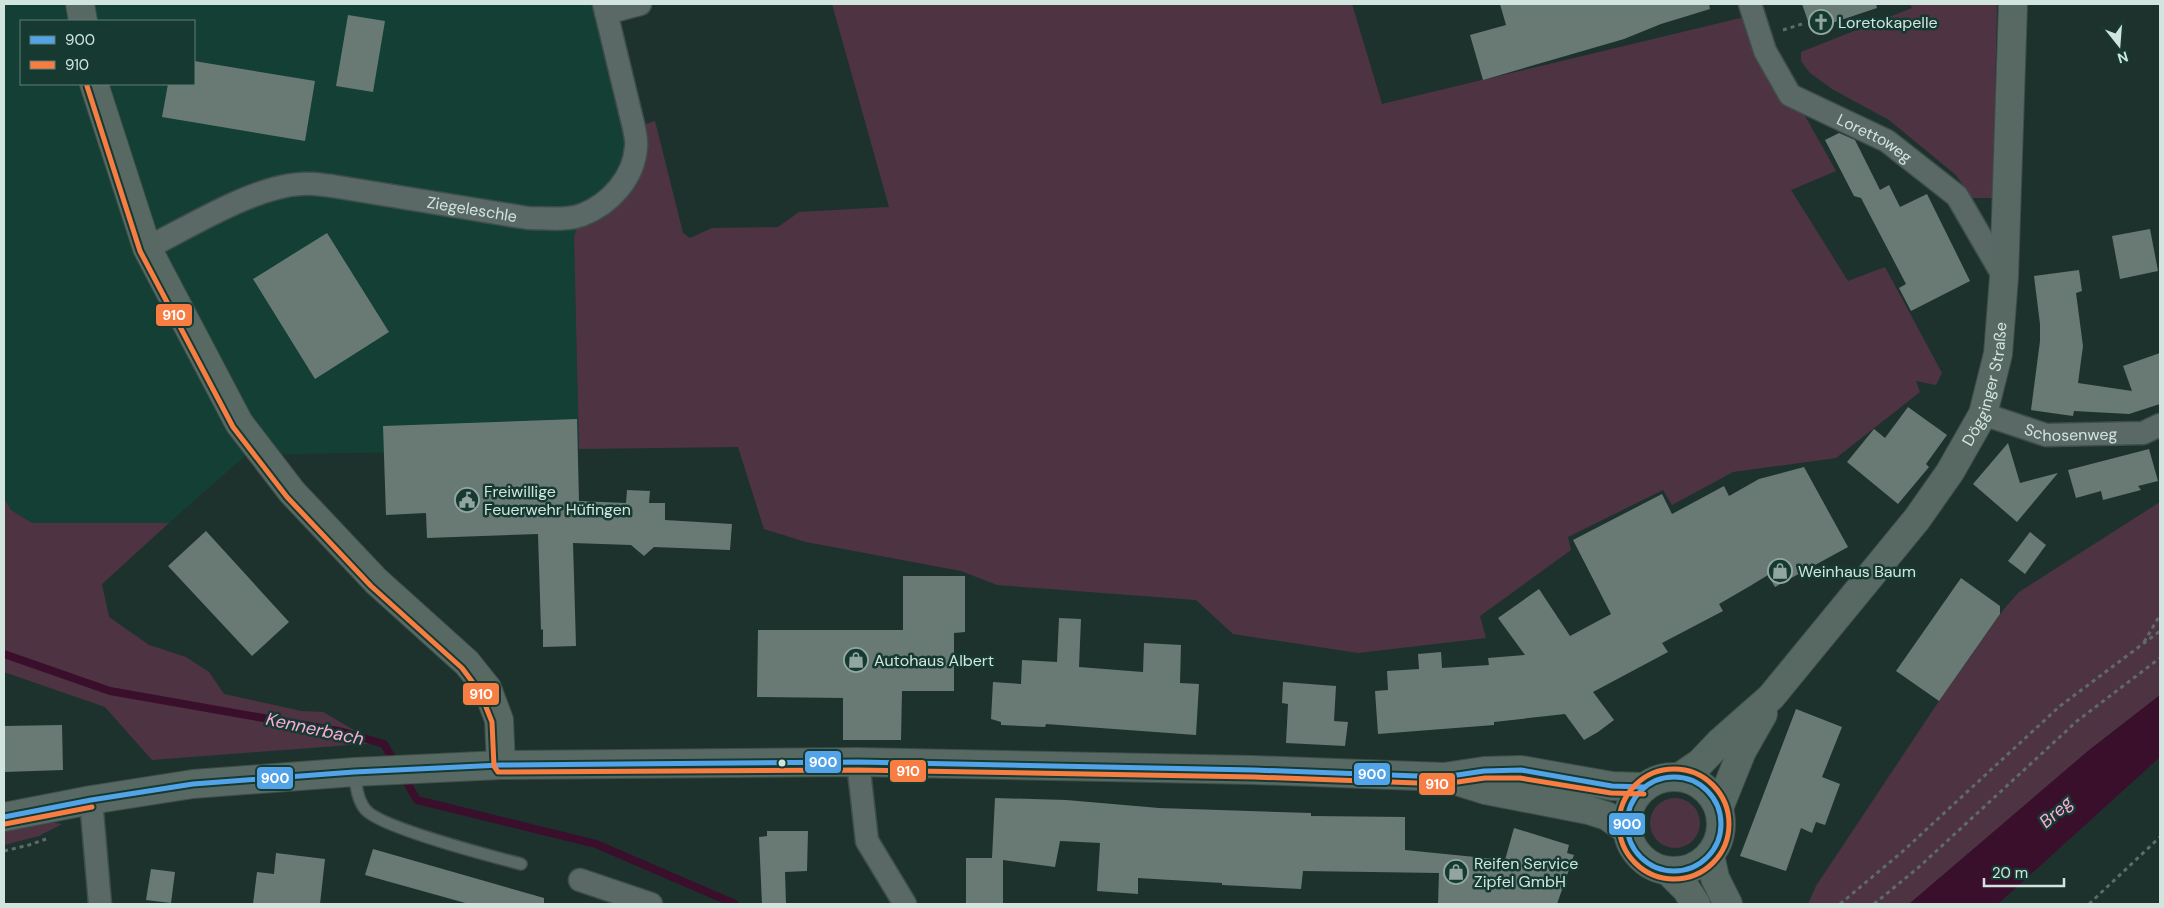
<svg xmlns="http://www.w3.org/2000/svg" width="2164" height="908" font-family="'DM Sans',sans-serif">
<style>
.built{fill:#143f35;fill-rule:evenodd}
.green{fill:#4e3443}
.water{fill:#3a0f2b}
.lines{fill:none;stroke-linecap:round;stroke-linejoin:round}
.stream{stroke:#3a0f2b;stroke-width:8}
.building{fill:#697a75}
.lane-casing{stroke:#3e4e49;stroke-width:14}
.street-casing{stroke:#3e4e49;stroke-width:25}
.secondary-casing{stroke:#3e4e49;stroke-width:30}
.path{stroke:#5e6c68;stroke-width:3;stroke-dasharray:4 4;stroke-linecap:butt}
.lane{stroke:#5a6965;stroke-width:11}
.street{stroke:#5a6965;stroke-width:22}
.secondary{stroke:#586964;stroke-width:28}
.bus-1-casing{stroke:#163a31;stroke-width:9}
.bus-2-casing{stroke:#163a31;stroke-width:9}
.bus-1{stroke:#53a3e8;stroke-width:5}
.bus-2{stroke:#f77d43;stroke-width:5}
.bus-dot{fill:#d1e5de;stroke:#163a31;stroke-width:2}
.labels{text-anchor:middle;stroke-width:5;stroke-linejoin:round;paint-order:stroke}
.poi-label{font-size:16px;fill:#d1e5de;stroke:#163a31;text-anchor:start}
.street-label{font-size:16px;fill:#d1e5de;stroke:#163a31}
.water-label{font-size:18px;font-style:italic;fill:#feaad9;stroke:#163a31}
.line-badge{stroke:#163a31;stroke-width:2}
.badge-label{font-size:14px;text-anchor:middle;font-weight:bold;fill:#fff}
</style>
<rect width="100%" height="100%" fill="#1e322d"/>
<path class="built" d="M4 4H640L607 13 636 146 574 237 579 449 246 455 169 523H32L11 510 4 498ZM21 21H194V84H21Z"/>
<path class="green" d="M832 4H1352L1382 104 1749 16 1836 171 1791 190 1848 281 1885 267 1942 373 1936 385 1916 381 1920 392 1836 458 1733 472 1672 505 1663 490 1568 537 1571 550 1480 616 1486 638 1358 653 1233 634 1196 600 997 585 961 571 806 542 764 529 738 447 579 449 574 237 581 215 622 186 634 128 655 121 683 233 690 238 712 228 778 227 799 212 889 207Z
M1910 4H1997L1993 198H1972L1956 175 1889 120 1832 89 1810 73 1801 61V52L1912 8Z
M4 498 11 510 32 523H169L102 584 109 617 149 645 186 657 209 672 224 694 301 711 323 712 376 743 152 760 105 707 4 672Z
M2160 502V695L2088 751 1909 904H1808L1816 886 1939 701 2004 609 2019 592Z
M1650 823a25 25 0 1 1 50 0a25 25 0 1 1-50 0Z
M49 822 62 824 39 836 4 845V831Z"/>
<path class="water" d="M2160 695V757L1998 904H1909L2088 751Z"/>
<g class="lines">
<path class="stream" d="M4 654 110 691 343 732 384 744 396 765
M402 774 417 800 596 844 735 904"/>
</g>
<path class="building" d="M1500 4H1709L1710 9 1661 24 1624 39 1483 80 1470 35 1506 25Z
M1802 4H1876L1877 8 1811 30Z
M348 15 385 21 373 92 336 86Z
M194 61 315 81 305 141 162 117 168 84H194Z
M1839 133 1855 140 1880 190 1889 185 1900 207 1927 194 1970 281 1911 311 1899 288 1906 284 1861 198 1854 196 1825 140Z
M2150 229 2158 271 2120 279 2112 236Z
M327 233 389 332 315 379 253 279Z
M2079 270 2082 291 2076 293 2083 346 2078 383 2132 391 2123 366 2160 353V404L2129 414 2074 411 2073 416 2031 410 2040 341V324L2034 276Z
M1908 407 1947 435 1926 464 1929 467 1898 504 1847 462 1874 429 1885 438Z
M577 419 579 501 626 503 627 490 650 491 649 503H665V520L732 524 730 550 654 547 644 556 631 545 573 543 576 646 543 647V629L541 630 538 534 427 538 426 513 386 515 383 426Z
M2008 443 2020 483 2058 473 2017 522 1973 484Z
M2149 449 2158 481 2138 486 2141 490 2103 500 2101 491 2076 498 2068 470Z
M1804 467 1848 547 1775 587 1768 575 1750 586 1719 604 1723 611 1662 643 1668 652 1593 692 1614 720 1598 732 1584 740 1565 714 1494 722V725L1378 734 1375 691 1388 690 1387 671 1419 669 1418 654 1441 652 1442 668 1489 665 1488 658 1525 655 1498 618 1539 589 1570 636 1611 614 1573 540 1662 494 1672 514 1724 486 1729 496 1759 479Z
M206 531 289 622 252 656 168 566Z
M2030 532 2046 545 2025 574 2008 561Z
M903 576H965V632L954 633V691H902L901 740H843V698L757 697 758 630H903Z
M1961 578 2000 606V614L1939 701 1896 671Z
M1059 618 1081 619 1079 667 1143 672 1144 643 1181 645 1180 683 1199 684 1196 735 1046 724 1045 727 1001 725V722L991 719 993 682 1021 684 1022 660 1057 662Z
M1283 682 1336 686 1334 721 1348 722 1345 746 1286 743 1288 704 1282 703Z
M1796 709 1842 727 1822 777 1840 784 1825 825 1816 822 1812 833 1801 828 1786 871 1740 856Z
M62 725 63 770 4 772V726Z
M995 798 1066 800 1159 808 1311 813V816L1405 817V850L1505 860 1514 828 1569 845 1567 853 1574 855 1557 904H1438L1439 873 1303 871 1301 889 1222 885V883L1138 878V894L1097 891 1100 843 1060 841 1055 867 1003 860V904H966V858H992Z
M767 831H808L807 871 785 872 786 904H762L759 837 767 836Z
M373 849 544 898V904H469L365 875Z
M276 853 325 859 320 904H253L257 872 274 874Z
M151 869 175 872 171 903 146 900Z"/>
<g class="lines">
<defs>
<path id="lane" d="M354 772C356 784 357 799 365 809 378 827 494 857 521 864"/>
<g id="street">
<path id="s1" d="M1750 4 1765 51 1790 95 1887 141 1957 196 2004 277"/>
<path d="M606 13 640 4"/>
<path id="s2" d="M147 248C189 227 255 186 301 184 311 183 322 185 332 186L528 218C545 218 566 221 582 215 610 204 634 178 636 147 637 141 635 134 634 128L604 4"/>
<path id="s3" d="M1983 414 2046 435 2143 433 2160 425"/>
<path d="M858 762 867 841 905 904"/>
<path d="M91 800 100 904"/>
<path d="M580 880 651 904"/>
</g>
<g id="secondary">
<path d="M80 4 83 21"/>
<path d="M94 84 147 248 239 423 292 492 376 581 467 663 487 688 499 720 501 765"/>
<path id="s4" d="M1681 776 1700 763 1720 742 1771 697 1917 519 1950 472 1983 414 1998 354 2004 277 2013 4"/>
<circle cx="1674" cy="824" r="47"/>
<path d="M1450 779 1485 790 1588 810 1607 816 1627 830"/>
<path d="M1719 808 1742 751 1763 714"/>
<path d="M4 817 91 800 193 784 354 772 501 765 858 762 1254 770 1444 777 1484 771 1521 770 1612 786 1644 787"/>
<path d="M1710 855 1715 878 1728 904"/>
<path d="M1668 871 1686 889 1696 904"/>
</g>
</defs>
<use href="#lane" class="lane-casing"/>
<use href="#street" class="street-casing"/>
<use href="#secondary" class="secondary-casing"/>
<path class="path" d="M1783 30 1802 24
M2144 642 2160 615
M4 851 29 845 46 839
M1840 904 1902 852 2060 706 2160 631
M1874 904 1919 867 2077 721 2160 658
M2089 904 2160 837"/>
<use href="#lane" class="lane"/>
<use href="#street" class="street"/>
<use href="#secondary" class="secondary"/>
<defs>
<path id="bus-1" d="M1627 824a47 47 0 1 1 94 0a47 47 0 1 1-94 0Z
M4 817 91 800 193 784 354 772 501 765 858 762 1254 770 1444 777 1484 771 1521 770 1612 786 1644 787"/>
<path id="bus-2" d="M87 86 140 251 233 427 287 497 371 586 462 668 480 692 492 722 494 766 498 772 858 770 1254 777 1444 784 1485 778H1520L1611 793 1644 794
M1619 824a55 55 0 1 1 110 0a55 55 0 1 1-110 0Z
M5 824 92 807"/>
</defs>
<use href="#bus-1" class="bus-1-casing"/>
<use href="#bus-2" class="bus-2-casing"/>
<use href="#bus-1" class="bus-1"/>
<use href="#bus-2" class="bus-2"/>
</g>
<defs>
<symbol id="church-ring" viewBox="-11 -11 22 22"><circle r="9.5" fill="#163a31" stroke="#92a6a0" stroke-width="1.5"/><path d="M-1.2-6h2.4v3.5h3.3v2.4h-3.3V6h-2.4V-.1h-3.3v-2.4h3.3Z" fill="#92a6a0"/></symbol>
<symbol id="civic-ring" viewBox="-11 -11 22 22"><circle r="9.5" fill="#163a31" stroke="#92a6a0" stroke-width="1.5"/><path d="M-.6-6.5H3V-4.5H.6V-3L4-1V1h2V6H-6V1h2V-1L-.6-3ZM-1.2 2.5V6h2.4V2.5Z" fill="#92a6a0"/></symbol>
<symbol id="shop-ring" viewBox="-11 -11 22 22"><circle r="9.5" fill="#163a31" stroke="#92a6a0" stroke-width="1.5"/><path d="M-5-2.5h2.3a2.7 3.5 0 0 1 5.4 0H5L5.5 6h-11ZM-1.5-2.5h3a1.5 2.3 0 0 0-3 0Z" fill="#92a6a0"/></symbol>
</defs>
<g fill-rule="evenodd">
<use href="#church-ring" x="1807" y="8" width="28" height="28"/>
<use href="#civic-ring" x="453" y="486" width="28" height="28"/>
<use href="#shop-ring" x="1766" y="557" width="28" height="28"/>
<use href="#shop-ring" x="842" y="646" width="28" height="28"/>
<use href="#shop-ring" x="1442" y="858" width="28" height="28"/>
</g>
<circle class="bus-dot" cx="782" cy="763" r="4.5"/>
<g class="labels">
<g class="poi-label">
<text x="1838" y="28">Loretokapelle</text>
<text x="484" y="497">Freiwillige<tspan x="484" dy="18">Feuerwehr Hüfingen</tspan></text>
<text x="1798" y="577">Weinhaus Baum</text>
<text x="874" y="666">Autohaus Albert</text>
<text x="1474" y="869">Reifen Service<tspan x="1474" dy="18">Zipfel GmbH</tspan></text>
</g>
<g class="street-label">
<text dy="6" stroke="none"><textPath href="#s1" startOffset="195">Lorettoweg</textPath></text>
<text dy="6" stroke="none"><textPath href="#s2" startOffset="341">Ziegeleschle</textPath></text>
<text dy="6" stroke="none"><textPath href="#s4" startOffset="504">Dögginger Straße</textPath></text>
<text dy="6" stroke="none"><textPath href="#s3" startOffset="91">Schosenweg</textPath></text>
</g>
<g class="water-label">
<text transform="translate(315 729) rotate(12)" y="6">Kennerbach</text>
<text transform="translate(2056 812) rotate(-42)" y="6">Breg</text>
</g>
</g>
<g class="line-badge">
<rect x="155" y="303" width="38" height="24" rx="5" fill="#f77d43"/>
<rect x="462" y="682" width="38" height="24" rx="5" fill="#f77d43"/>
<rect x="804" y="750" width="38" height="24" rx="5" fill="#53a3e8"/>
<rect x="889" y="759" width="38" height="24" rx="5" fill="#f77d43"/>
<rect x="1353" y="762" width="38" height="24" rx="5" fill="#53a3e8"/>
<rect x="256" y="766" width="38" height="24" rx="5" fill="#53a3e8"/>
<rect x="1418" y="772" width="38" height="24" rx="5" fill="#f77d43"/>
<rect x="1608" y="812" width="38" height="24" rx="5" fill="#53a3e8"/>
</g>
<g class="badge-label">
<text x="174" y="320">910</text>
<text x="481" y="699">910</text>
<text x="823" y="767">900</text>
<text x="908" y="776">910</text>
<text x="1372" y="779">900</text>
<text x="275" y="783">900</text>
<text x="1437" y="789">910</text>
<text x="1627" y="829">900</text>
</g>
<rect width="2164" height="908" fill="none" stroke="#d1e5de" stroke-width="10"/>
<rect x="20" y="20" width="175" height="65" fill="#163a31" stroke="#617e76"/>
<rect x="30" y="36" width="25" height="8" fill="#53a3e8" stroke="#617e76"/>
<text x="65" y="45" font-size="15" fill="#d1e5de">900</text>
<rect x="30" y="61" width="25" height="8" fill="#f77d43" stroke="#617e76"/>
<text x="65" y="70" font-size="15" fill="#d1e5de">910</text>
<g transform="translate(2119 45) rotate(163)" stroke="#163a31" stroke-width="4" paint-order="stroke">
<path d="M0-4L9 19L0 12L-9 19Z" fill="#d1e5de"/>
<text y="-8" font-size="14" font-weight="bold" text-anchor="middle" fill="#d1e5de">N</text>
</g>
<path d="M1984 878v8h80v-8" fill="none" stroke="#d1e5de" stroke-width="2.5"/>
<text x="1992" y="878" font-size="15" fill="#d1e5de" stroke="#163a31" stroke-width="4" paint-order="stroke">20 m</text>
</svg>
